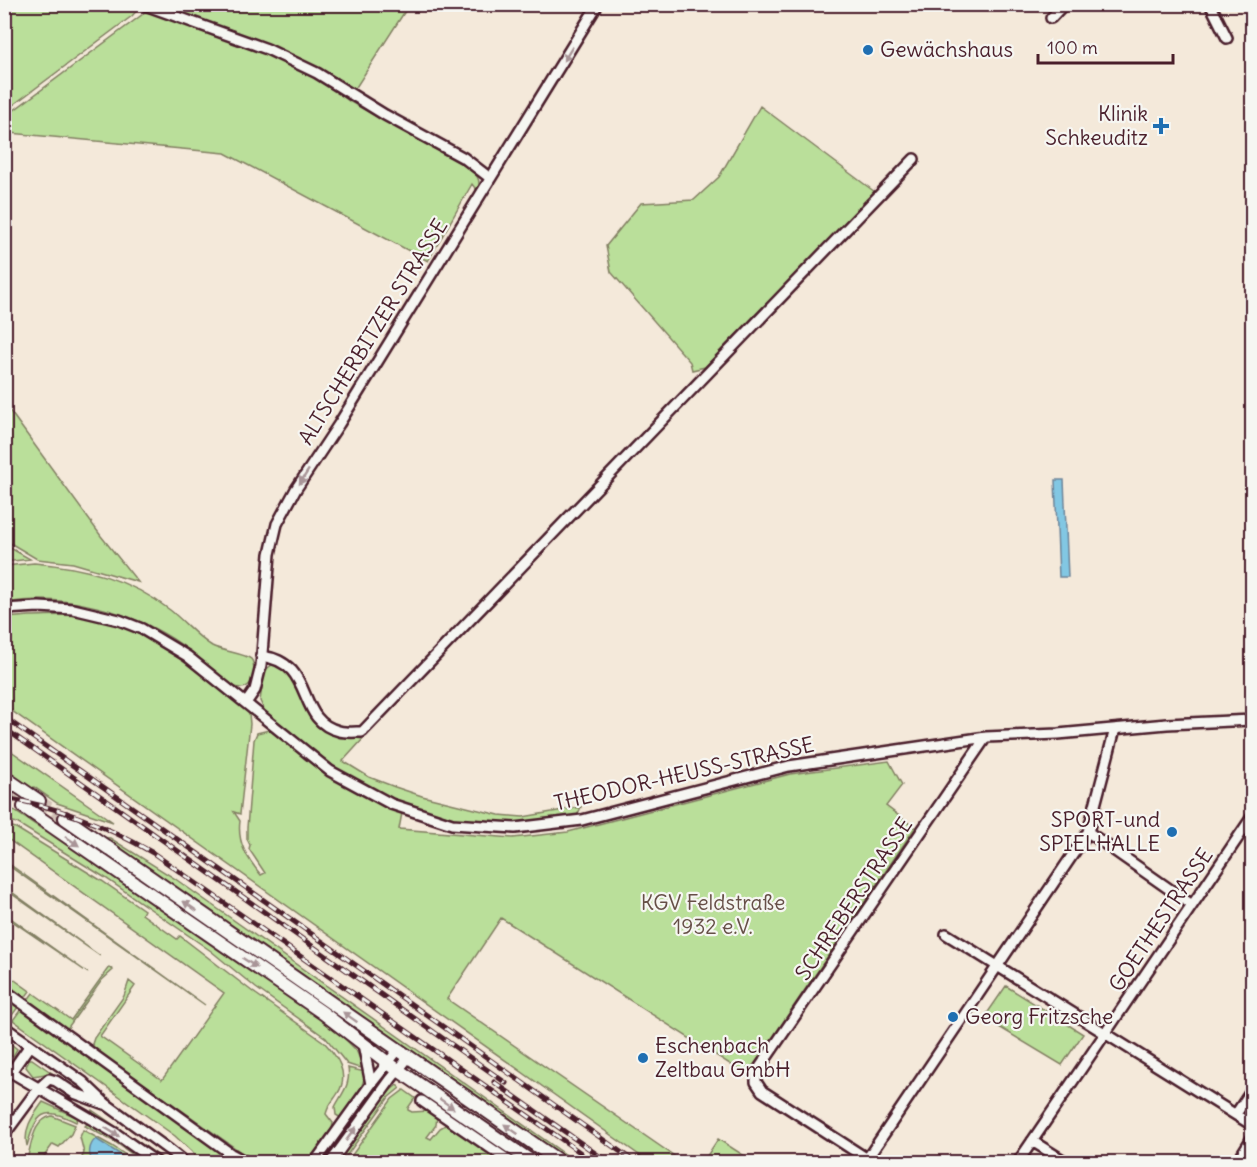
<svg xmlns="http://www.w3.org/2000/svg" width="1257" height="1167" font-family="Delius,sans-serif">
<style>
.green{fill:#badf9a;stroke:#827f62;stroke-width:1.5}
.water{fill:#82c7e3;stroke:#6c8499;stroke-width:1.5}
.lines{fill:none;stroke-linecap:round;stroke-linejoin:round}
.major-tunnel{stroke:#d2c1b7;stroke-width:12;stroke-dasharray:12 6;stroke-linecap:butt}
.minor-casing{stroke:#4a1f2b;stroke-width:14}
.major-casing{stroke:#4a1f2b;stroke-width:16}
.minor{stroke:#f6f6f2;stroke-width:9}
.major{stroke:#f6f6f2;stroke-width:12}
.rail-casing{stroke:#4a1f2b;stroke-width:5}
.rail{stroke:#f6f6f2;stroke-width:3;stroke-dasharray:9;stroke-linecap:butt}
.oneway{fill:#a99598}
.poi-dot{fill:#1f6fb2;stroke:#f6f6f2;stroke-width:2}
.labels{text-anchor:middle;stroke-width:4.5;stroke-linejoin:round;paint-order:stroke}
.poi-label{font-size:21px;fill:#4a1f2b;stroke:#f6f6f2;text-anchor:start}
.street-label{font-size:21px;fill:#4a1f2b;stroke:#f6f6f2}
.park-label{font-size:21px;fill:#664f47;stroke:#f6f6f2}
</style>
<rect width="100%" height="100%" fill="#f4e9da"/>
<filter id="ink" filterUnits="userSpaceOnUse"><feTurbulence type="fractalNoise" baseFrequency=".0167" numOctaves="2"/><feDisplacementMap in="SourceGraphic" scale="12" xChannelSelector="R" yChannelSelector="G"/><feConvolveMatrix kernelMatrix="1 2 1 2 8 2 1 2 1" color-interpolation-filters="sRGB"/></filter>
<g filter="url(#ink)">
<path class="green" d="M129 5 139 8 132 16 5 111V5Z
M150 5H409L353 92 318 70Z
M145 10 262 52 323 81 349 101 469 168C478 176 481 180 478 192L472 184 428 261 225 153 10 133 5 136V144V117L143 14Z
M760 106 875 192 705 367 692 370 690 362 611 272 606 246 641 203 694 200 719 177Z
M4 403 101 536 138 582 73 563 37 559 5 540Z
M5 545 30 559 5 562Z
M34 563C84 567 130 579 170 610 184 621 197 637 212 646 221 651 246 654 251 659 254 662 254 667 254 672 253 684 245 692 233 686 216 672 200 658 182 645 132 610 65 593 5 603V566Z
M30 616C46 616 64 614 80 616 145 624 196 671 246 709L249 714 250 724 240 814 234 812 240 821C237 843 247 858 261 875L265 873 249 849 250 845 247 839V828L254 740 257 733 269 730 275 733 336 780 364 796 402 813 399 829 513 838 568 832 790 774 889 761 902 785 886 806 915 828 747 1075 501 918 447 999 683 1162H649L5 706V618Z
M273 664C298 669 299 712 318 727 331 737 348 737 363 739L343 761 369 777 395 787 422 796 499 815 523 817 581 807 577 816 520 823 460 820 392 799 363 785 328 764 266 714 260 701 264 671Z
M4 746 113 822 57 803 34 787 32 789 5 770Z
M4 804 42 829 45 827 155 901 333 1027 356 1050 364 1068 356 1067 347 1064 326 1038 256 988 211 951 104 877 17 823 5 820Z
M5 825 16 828 102 881 144 910 142 914 177 939 180 936 253 992 324 1042C337 1056 350 1074 338 1093 334 1100 328 1105 326 1114L333 1123 332 1129 308 1162H255L95 1049 92 1044 94 1038 124 996 129 981 135 986 100 1036 162 1080 224 993 5 837Z
M101 837 110 838 174 878 576 1162H568Z
M5 861 205 1005 5 863Z
M5 887 100 956 5 889Z
M5 914 88 973 5 916Z
M109 967 113 970 102 980 64 1033V1040L233 1162H199L192 1152 175 1136 13 1020 33 993 71 1020Z
M5 973 30 991 10 1018 5 1014Z
M1006 986 1083 1034 1062 1065 984 1018Z
M5 1039 17 1049 13 1056 5 1055Z
M29 1059H32L52 1073 33 1076 26 1067Z
M348 1068 365 1072C364 1090 351 1104 341 1118L336 1115 335 1107C342 1093 351 1085 348 1068Z
M384 1076 386 1077 324 1162H321Z
M397 1085 400 1088 389 1097 342 1162H337L386 1094Z
M404 1090 415 1098 408 1108V1110L412 1112 429 1111 437 1116 436 1125 427 1137 431 1139 440 1128 447 1124 502 1162H347L392 1099Z
M43 1102 78 1118 76 1122C43 1106 37 1112 27 1146 23 1128 33 1116 43 1102Z
M92 1110 168 1162H163L113 1126 91 1114Z
M52 1116 75 1125 71 1134 59 1147 53 1144 40 1162H32L27 1159C32 1143 33 1120 52 1116Z
M88 1123 117 1139 150 1162H143L115 1142 85 1126Z
M83 1130 112 1146 136 1162H90L82 1157 84 1153 80 1137Z
M718 1139 754 1162H703Z"/>
<path class="water" d="M1055 480H1064L1068 577H1059Z
M96 1139 132 1162H94C87 1156 89 1144 96 1139Z"/>
<g class="lines">
<path class="major-tunnel" d="M6 794 24 807
M39 801 65 818"/>
<defs>
<path id="minor" d="M142 4 267 49 317 73 385 115 464 158 490 178
M1210 4 1227 38
M1051 18 1064 4
M4 609 39 607 73 609 119 620 142 629 187 656 330 771 391 804 452 824 515 828 582 820 789 766 986 737 1058 734 1167 724 1252 720
M261 656C317 663 294 720 339 731 346 733 355 732 362 732L914 159
M246 703 255 690 261 666 270 554 277 524 296 489 339 424 598 4
M1088 832 1192 905
M946 934 1252 1125
M4 990 231 1154 246 1162
M4 1027 83 1082 106 1104 169 1150 184 1162
M363 1044 371 1084
M4 1068 115 1133 156 1162
M11 1072 30 1045
M422 1101 511 1162
M1236 1114 1252 1090
M4 1135 38 1089 49 1079 56 1081 74 1093 104 1104
M1032 1141 1066 1162
M867 1159 1088 832 1115 729
M315 1162 371 1084 398 1050
M331 1162 391 1079 408 1058
M872 1162 762 1091 756 1082V1073L986 737
M1018 1162 1252 817
M1237 1162 1252 1138"/>
<path id="major" d="M4 777 39 801
M4 794H6
M24 807 323 1013 388 1063 532 1162
M65 818 560 1162"/>
</defs>
<use href="#minor" class="minor-casing"/>
<use href="#major" class="major-casing"/>
<use href="#minor" class="minor"/>
<use href="#major" class="major"/>
<defs>
<path id="rail" d="M4 717 635 1162
M4 728 506 1083
M4 798C58 806 107 826 153 853L581 1153
M494 1082 608 1162"/>
</defs>
<use href="#rail" class="rail-casing"/>
<use href="#rail" class="rail"/>
</g>
<defs><path id="oneway-solid" d="M-6-.8H1V-3.2L6.5 0L1 3.2V.8H-6Z" transform="scale(1.5)"/></defs>
<g class="oneway">
<use href="#oneway-solid" transform="translate(568 54) rotate(122)"/>
<use href="#oneway-solid" transform="translate(304 477) rotate(123)"/>
<use href="#oneway-solid" transform="translate(72 841) rotate(34)"/>
<use href="#oneway-solid" transform="translate(190 906) rotate(-145)"/>
<use href="#oneway-solid" transform="translate(250 963) rotate(34)"/>
<use href="#oneway-solid" transform="translate(350 1017) rotate(-145)"/>
<use href="#oneway-solid" transform="translate(447 1104) rotate(35)"/>
<use href="#oneway-solid" transform="translate(511 1129) rotate(-145)"/>
<use href="#oneway-solid" transform="translate(112 1132) rotate(32)"/>
<use href="#oneway-solid" transform="translate(351 1134) rotate(-54)"/>
</g>
</g>
<g class="poi-dot">
<circle cx="868" cy="50" r="6"/>
<path d="M1158 117h6v6h6v6h-6v6h-6v-6h-6v-6h6z"/>
<circle cx="1172" cy="832" r="6"/>
<circle cx="953" cy="1017" r="6"/>
<circle cx="643" cy="1058" r="6"/>
</g>
<g class="labels">
<g class="poi-label">
<text x="880" y="57">Gewächshaus</text>
<text x="1148" y="121" text-anchor="end">Klinik<tspan x="1148" dy="24">Schkeuditz</tspan></text>
<text x="1160" y="827" text-anchor="end">SPORT-und<tspan x="1160" dy="24">SPIELHALLE</tspan></text>
<text x="965" y="1024">Georg Fritzsche</text>
<text x="655" y="1053">Eschenbach<tspan x="655" dy="24">Zeltbau GmbH</tspan></text>
</g>
<g class="street-label">
<text transform="translate(373 332) rotate(-58)" y="7">ALTSCHERBITZER STRASSE</text>
<text transform="translate(684 774) rotate(-13)" y="7">THEODOR-HEUSS-STRASSE</text>
<text transform="translate(854 899) rotate(-56)" y="7">SCHREBERSTRASSE</text>
<text transform="translate(1161 920) rotate(-56)" y="7">GOETHESTRASSE</text>
</g>
<g class="park-label">
<text x="713" y="910">KGV Feldstraße<tspan x="713" dy="24">1932 e.V.</tspan></text>
</g>
</g>
<rect width="1257" height="1167" fill="none" stroke="#f6f6f2" stroke-width="24"/>
<rect x="12" y="12" width="1233" height="1143" fill="none" stroke="#4a1f2b" stroke-width="2" filter="url(#ink)"/>
<path d="M1038 54v9h135v-9" fill="none" stroke="#4a1f2b" stroke-width="3"/>
<text x="1047" y="54" font-size="18" fill="#4a1f2b" stroke="#f6f6f2" stroke-width="4.5" paint-order="stroke">100 m</text>
</svg>
